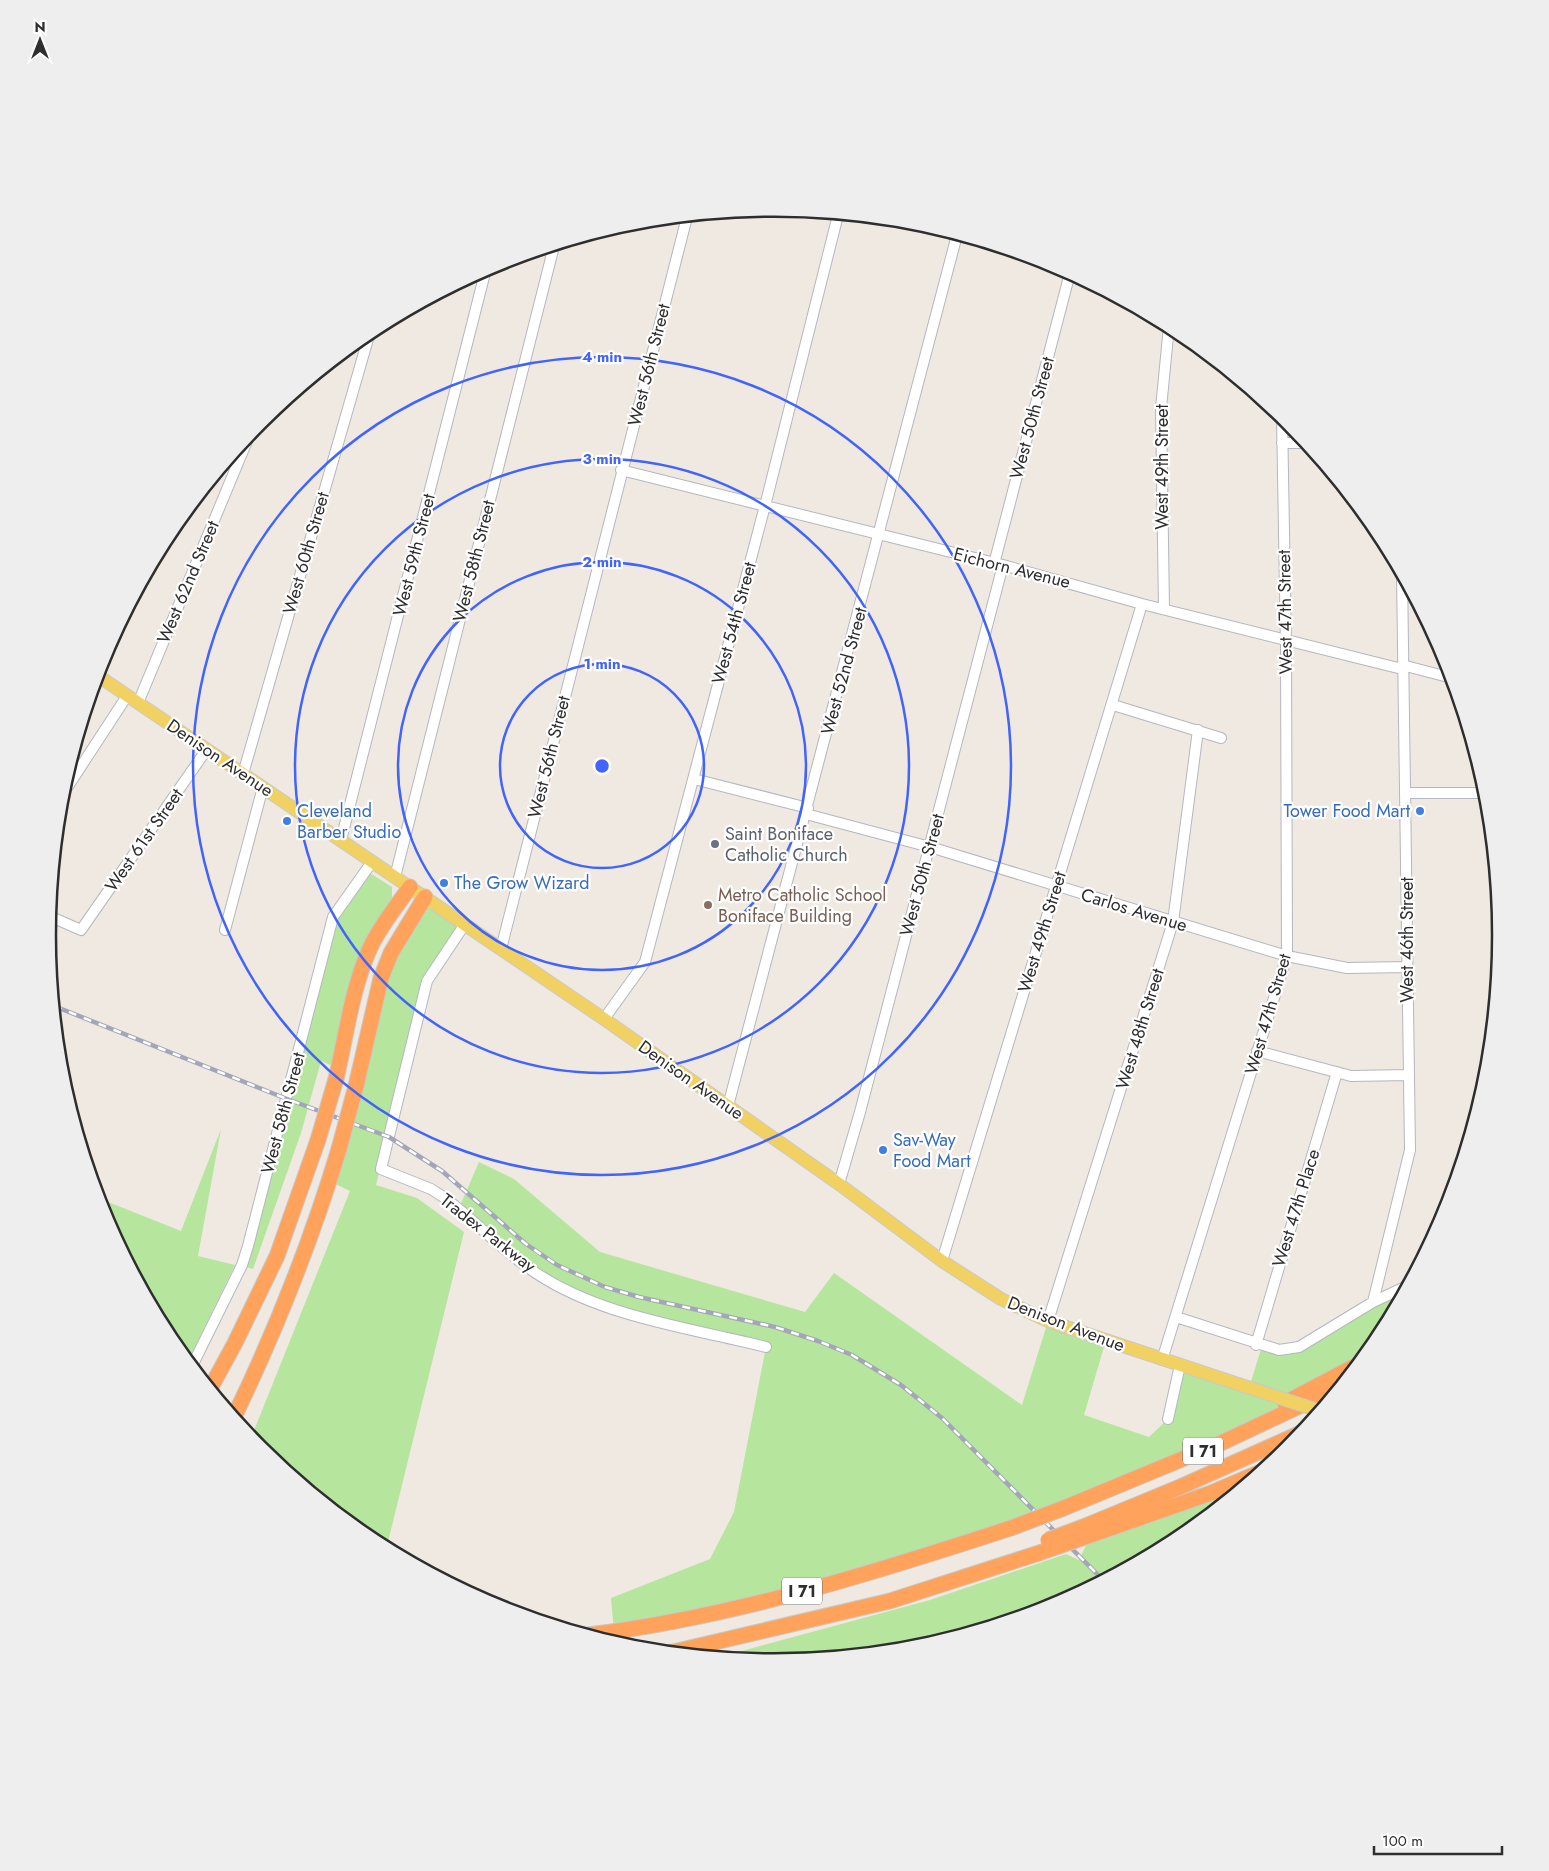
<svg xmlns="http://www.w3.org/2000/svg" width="1549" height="1871" font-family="Jost,sans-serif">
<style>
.green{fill:#b6e59e}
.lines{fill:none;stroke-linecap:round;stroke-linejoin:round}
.minor-casing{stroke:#b4b7c1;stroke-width:12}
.major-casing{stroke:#c9c9c9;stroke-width:14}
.highway-casing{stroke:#c9c9c9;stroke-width:17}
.minor{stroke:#fff;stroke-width:10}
.major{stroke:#f2d163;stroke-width:12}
.highway{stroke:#ffa35c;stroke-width:15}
.rail-casing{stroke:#a3a6b8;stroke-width:4.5}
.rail{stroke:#fff;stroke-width:2.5;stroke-dasharray:8;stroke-linecap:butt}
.major-bridge-casing{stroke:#c9c9c9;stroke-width:14;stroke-linecap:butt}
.highway-bridge-casing{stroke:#c9c9c9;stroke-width:17;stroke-linecap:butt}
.major-bridge{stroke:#f2d163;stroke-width:12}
.highway-bridge{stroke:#ffa35c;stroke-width:15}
.ring{fill:none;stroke:#4264fb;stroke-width:2.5}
.shop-dot{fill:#3f7fe0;stroke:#fff;stroke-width:2}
.worship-dot{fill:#6b7280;stroke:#fff;stroke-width:2}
.education-dot{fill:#8d6e63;stroke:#fff;stroke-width:2}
.labels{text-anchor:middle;stroke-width:4.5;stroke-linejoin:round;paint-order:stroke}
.shield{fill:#fff;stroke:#6d6d6d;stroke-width:1}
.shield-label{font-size:16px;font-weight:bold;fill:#2e2e2e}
.street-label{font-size:18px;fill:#2e2e2e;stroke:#fff}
.shop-label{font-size:18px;fill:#366cbe;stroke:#fff;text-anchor:start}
.worship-label{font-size:18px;fill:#5b616d;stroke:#fff;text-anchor:start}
.education-label{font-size:18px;fill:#785e54;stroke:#fff;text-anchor:start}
.rim{fill:none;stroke:#2e2e2e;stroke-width:2.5}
.centre{fill:#4264fb;stroke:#fff;stroke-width:2.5}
.ring-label{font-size:15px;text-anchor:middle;font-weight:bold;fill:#4264fb;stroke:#fff;stroke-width:4.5;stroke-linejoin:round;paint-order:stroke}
</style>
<rect width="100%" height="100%" fill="#efe9e1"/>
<path class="green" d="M368 872 392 887V900L333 1066 321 1061 301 1133 253 1269 246 1267 336 916Z
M425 897 465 924 427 981 376 1185 417 1198 464 1232 388 1542 408 1560 370 1540 260 1449 251 1438 350 1191 329 1181 376 996Z
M221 1129 198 1256 235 1265 188 1361 170 1339 103 1213 98 1198 181 1231Z
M479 1162 514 1179 600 1252 805 1312 834 1273 1022 1405 1048 1321 1106 1340 1084 1415 1149 1437 1168 1419 1180 1365 1249 1388 1262 1346 1289 1349 1407 1286 1379 1340 1359 1364 1204 1446 914 1559 614 1632 611 1598 710 1559 734 1512 766 1347 625 1312 527 1267 459 1208Z
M1263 1471 1186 1534 1156 1544 1157 1551 1052 1607 916 1649 774 1662 720 1657 930 1600 1066 1554 1079 1560 1091 1535Z"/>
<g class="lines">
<defs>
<path id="minor" d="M1282 443H1306
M621 470 1003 565 1142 604 1402 669
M994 564 1070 273
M1164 609 1161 408 1169 326
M1402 665 1452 678
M138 703 250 434
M1113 705 1221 738
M243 774 370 332
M694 779 808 808
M1406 793H1487
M61 797 127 696
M806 814 930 847 1287 956 1347 968 1408 967
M341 840 486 269
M395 877 554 246
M49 916 81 930 207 749
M465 924 427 981 381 1169 431 1189 445 1198C473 1219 498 1246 526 1266 593 1316 687 1327 766 1347
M225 930 263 787
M501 949 687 217
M604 1019 645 962 767 498 838 215
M1257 1051 1351 1076 1408 1075
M728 1106 957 235
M839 1184 860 1112 1003 565
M942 1261 1142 604
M1373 1302 1410 1150 1402 574
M1176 1317 1279 1350 1299 1347 1373 1302 1407 1286
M1048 1321 1173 922 1198 730
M1256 1345 1337 1072
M1162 1360 1287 956 1286 647 1282 416
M192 1366 242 1265 248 1246 333 917 372 862
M1168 1419 1180 1365"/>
<path id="major" d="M97 675 604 1019 839 1184 942 1261 1001 1299 1048 1321 1250 1388"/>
<path id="highway" d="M336 1079C346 1036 352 988 370 948 380 926 396 907 410 887
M356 1086 381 978 391 953 425 897
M210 1389 235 1343 277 1256 318 1140
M1285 1403 1359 1364
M234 1417C276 1330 311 1242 339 1149
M1064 1508 1221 1443 1340 1387
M1083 1527 1180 1487 1303 1432
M1091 1535 1211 1493 1263 1471
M588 1635C733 1617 873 1573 1011 1528
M673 1652 890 1601 1039 1553"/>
</defs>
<use href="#minor" class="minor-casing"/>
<use href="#major" class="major-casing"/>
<use href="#highway" class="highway-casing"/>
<use href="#minor" class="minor"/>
<use href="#major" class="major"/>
<use href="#highway" class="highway"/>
<defs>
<path id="rail" d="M54 1006 287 1099 389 1137 442 1171 526 1244 557 1265 605 1287 639 1297 775 1327 818 1341 852 1355 901 1385 942 1418 1103 1580"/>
</defs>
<use href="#rail" class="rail-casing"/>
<use href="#rail" class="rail"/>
<defs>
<path id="major-bridge" d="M1250 1388 1320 1411"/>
<path id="highway-bridge" d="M318 1140 336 1079
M339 1149 356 1086
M1011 1528 1064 1508
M1048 1540 1083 1527
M1039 1553 1091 1535"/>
</defs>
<use href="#major-bridge" class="major-bridge-casing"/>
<use href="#highway-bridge" class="highway-bridge-casing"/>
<use href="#major-bridge" class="major-bridge"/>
<use href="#highway-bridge" class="highway-bridge"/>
</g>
<g class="ring">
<circle cx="602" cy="766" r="102"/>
<circle cx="602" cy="766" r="204"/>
<circle cx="602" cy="766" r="307"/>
<circle cx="602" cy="766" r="409"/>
</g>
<g class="shop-dot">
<circle cx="1420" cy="811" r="5"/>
<circle cx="287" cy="821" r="5"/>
<circle cx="444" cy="883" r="5"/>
<circle cx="883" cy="1150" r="5"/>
</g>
<circle class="worship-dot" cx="715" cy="844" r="5"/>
<circle class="education-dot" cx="708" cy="905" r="5"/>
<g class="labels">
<g class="shield">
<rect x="1183" y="1437.5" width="40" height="27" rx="4"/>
<rect x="782" y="1577.5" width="40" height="27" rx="4"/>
</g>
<g class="shield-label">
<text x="1203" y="1457">I 71</text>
<text x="802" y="1597">I 71</text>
</g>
<g class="street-label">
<text transform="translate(649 365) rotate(-76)" y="6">West 56th Street</text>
<text transform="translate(1032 418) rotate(-75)" y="6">West 50th Street</text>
<text transform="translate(1162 467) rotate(-90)" y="6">West 49th Street</text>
<text transform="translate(306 553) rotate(-74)" y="6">West 60th Street</text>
<text transform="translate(414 555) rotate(-76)" y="6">West 59th Street</text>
<text transform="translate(474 561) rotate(-76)" y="6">West 58th Street</text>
<text transform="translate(1012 568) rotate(14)" y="6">Eichorn Avenue</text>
<text transform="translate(188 582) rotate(-67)" y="6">West 62nd Street</text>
<text transform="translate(1285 612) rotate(-91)" y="6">West 47th Street</text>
<text transform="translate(734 623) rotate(-75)" y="6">West 54th Street</text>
<text transform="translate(844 671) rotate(-75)" y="6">West 52nd Street</text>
<text transform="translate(549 757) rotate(-76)" y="6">West 56th Street</text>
<text transform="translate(220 758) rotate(34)" y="6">Denison Avenue</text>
<text transform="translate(144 840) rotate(-55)" y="6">West 61st Street</text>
<text transform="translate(922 875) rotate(-75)" y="6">West 50th Street</text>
<text transform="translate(1134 910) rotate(17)" y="6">Carlos Avenue</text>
<text transform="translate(1042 932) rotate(-73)" y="6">West 49th Street</text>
<text transform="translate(1407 940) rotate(-90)" y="6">West 46th Street</text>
<text transform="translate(1268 1014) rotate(-74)" y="6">West 47th Street</text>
<text transform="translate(1140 1029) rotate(-73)" y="6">West 48th Street</text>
<text transform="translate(691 1080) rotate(35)" y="6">Denison Avenue</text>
<text transform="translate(283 1113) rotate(-75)" y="6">West 58th Street</text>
<text transform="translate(1296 1208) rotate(-73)" y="6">West 47th Place</text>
<text transform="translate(488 1233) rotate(38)" y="6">Tradex Parkway</text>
<text transform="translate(1066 1324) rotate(21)" y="6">Denison Avenue</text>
</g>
<g class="shop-label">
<text x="297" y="817">Cleveland<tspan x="297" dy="21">Barber Studio</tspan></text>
<text x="1410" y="817" text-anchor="end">Tower Food Mart</text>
<text x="454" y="889">The Grow Wizard</text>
<text x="893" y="1146">Sav-Way<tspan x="893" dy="21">Food Mart</tspan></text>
</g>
<g class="worship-label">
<text x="725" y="840">Saint Boniface<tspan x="725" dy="21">Catholic Church</tspan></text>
</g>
<g class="education-label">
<text x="718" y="901">Metro Catholic School<tspan x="718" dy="21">Boniface Building</tspan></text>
</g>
</g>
<path d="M0 0H1549V1871H0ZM56 935a718 718 0 1 1 1436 0a718 718 0 1 1-1436 0Z" fill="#eee" fill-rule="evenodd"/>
<path class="rim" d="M56 935a718 718 0 1 1 1436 0a718 718 0 1 1-1436 0Z"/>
<circle cx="602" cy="766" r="8" class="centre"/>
<g class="ring-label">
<text x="602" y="362">4 min</text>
<text x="602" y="464">3 min</text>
<text x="602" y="567">2 min</text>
<text x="602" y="669">1 min</text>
</g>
<g transform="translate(40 40)" stroke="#ffffff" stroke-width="4" paint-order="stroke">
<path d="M0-4L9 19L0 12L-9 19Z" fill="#2e2e2e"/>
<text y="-8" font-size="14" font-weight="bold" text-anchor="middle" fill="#2e2e2e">N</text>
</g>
<path d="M1374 1846v8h128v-8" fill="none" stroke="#2e2e2e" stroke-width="2.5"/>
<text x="1382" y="1846" font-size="15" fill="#2e2e2e" stroke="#ffffff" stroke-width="4" paint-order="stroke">100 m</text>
</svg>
